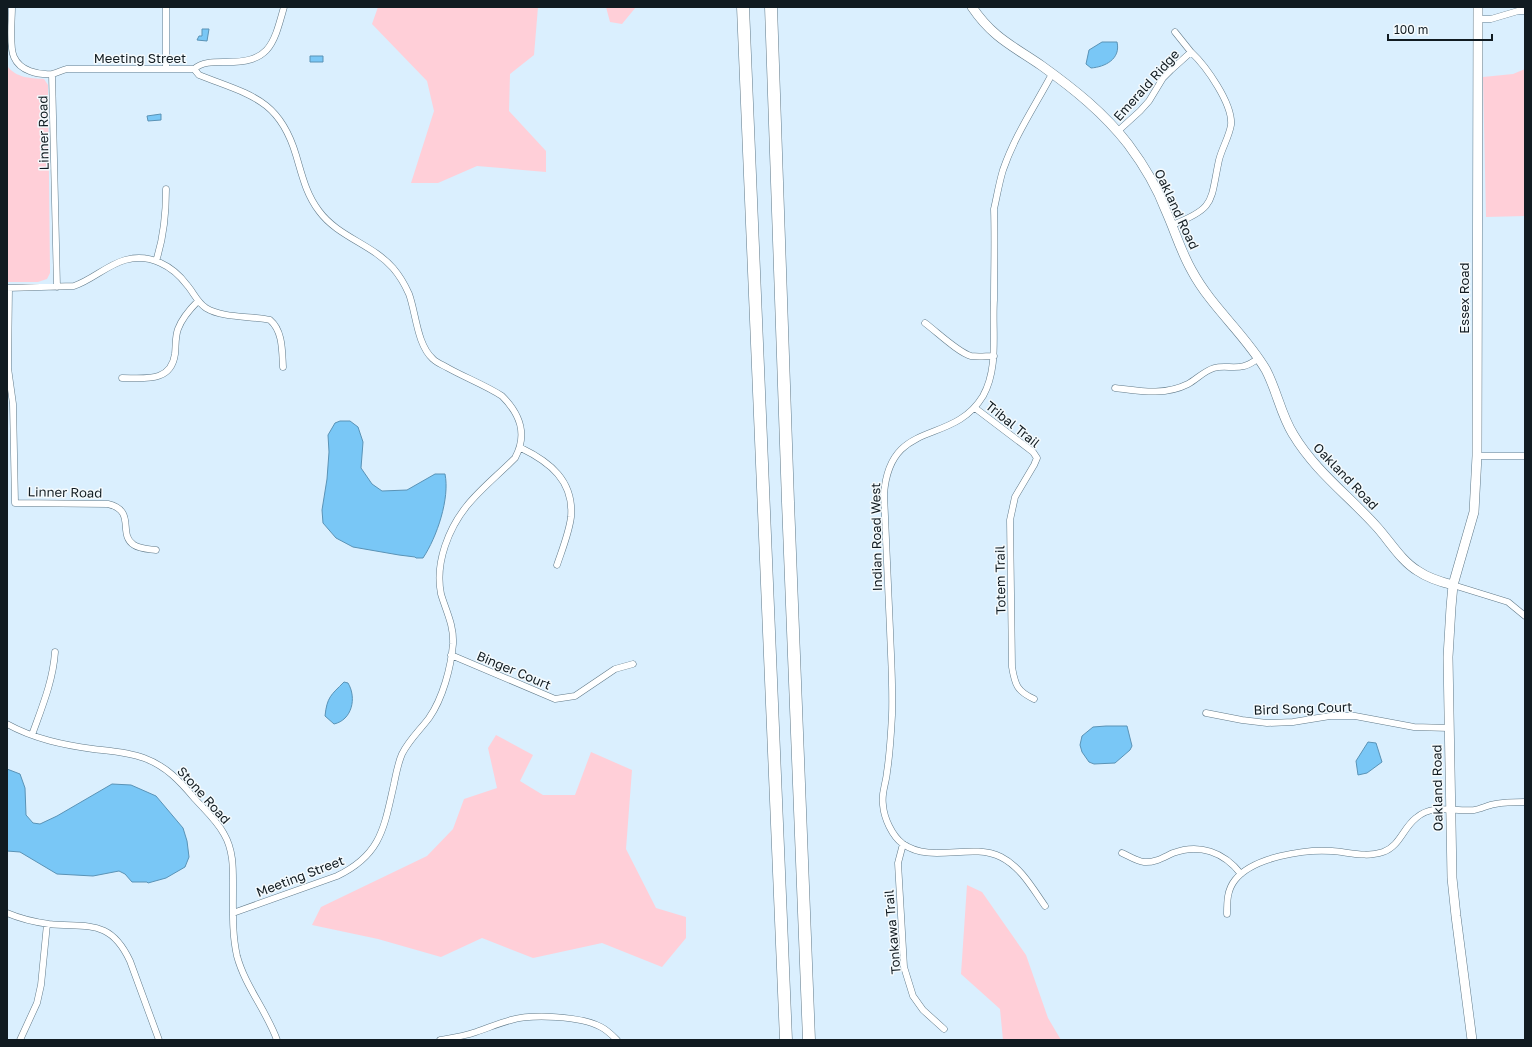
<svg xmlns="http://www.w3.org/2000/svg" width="1532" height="1047" font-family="'Golos Text',sans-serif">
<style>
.green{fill:#ffcfd8}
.water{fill:#79c7f6;stroke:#5a93b6}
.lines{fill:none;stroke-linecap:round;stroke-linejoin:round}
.street-casing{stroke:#617a89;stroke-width:7}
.secondary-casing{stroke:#617a89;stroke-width:10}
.highway-casing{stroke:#617a89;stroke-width:13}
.street{stroke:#fff;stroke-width:6}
.secondary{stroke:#fff;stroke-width:9}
.highway{stroke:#fff;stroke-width:12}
.labels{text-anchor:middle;stroke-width:3;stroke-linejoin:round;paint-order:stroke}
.street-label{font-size:13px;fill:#111b21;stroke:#f4fafd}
</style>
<rect width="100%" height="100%" fill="#daeffe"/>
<path class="green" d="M378 7H538L534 55 510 74 509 111 546 151V172L477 166 438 183H411L434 111 427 81 372 24Z
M606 7H636L622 24 610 22Z
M7 66C17 78 29 78 44 79L48 85 50 273 47 279 38 282H7Z
M1525 69V216L1486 217 1483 77 1513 74Z
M496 735 533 755 520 781 543 795H575L591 752 632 770 626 849 656 908 686 917V938L662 967 602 943 533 958 482 938 441 957 378 939 312 925 321 907 427 856 453 829 464 799 497 788 488 748Z
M967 885 982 892 1026 955 1048 1018 1061 1040H1003L1000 1009 961 974Z"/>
<path class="water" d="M202 29H209L207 41 197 40 199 36H202Z
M1102 42H1117C1121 59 1105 67 1091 68L1086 64 1089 50Z
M310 56H323V62H310Z
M161 114V120L148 121 147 116Z
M340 421H350L358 427 363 442 361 468 372 484 382 491 407 490 435 474H445C450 498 437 537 423 558H416L415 557 399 555 353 547 336 538 323 523 322 510 327 479 329 452 328 435 335 423Z
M344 682 348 683C357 698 352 720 334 724L325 716C327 697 331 695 344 682Z
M1106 726H1127L1132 746 1130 750 1115 763 1094 764 1089 762 1082 752 1080 745 1082 736 1093 727Z
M1368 742 1376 743 1382 762 1367 773 1358 775 1356 761Z
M7 769 20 774 25 788 26 815 33 823 40 824 57 816 112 784 131 785 156 796 183 828 187 841 189 857 185 867 166 878 148 883 147 882H132L125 874 119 871 93 876 57 874 20 852 7 851Z"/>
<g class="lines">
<defs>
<path id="street" d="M12 7C12 19 9 47 14 57 20 71 38 75 52 74 57 73 62 70 67 69H194L199 75C249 95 279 98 296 155 302 175 306 194 319 211 338 237 372 244 393 268 399 275 405 285 409 294 416 313 417 345 433 359 437 363 443 365 448 368 466 378 485 385 502 396 520 414 528 434 515 458 486 487 459 504 445 546 440 561 438 579 441 594 446 611 454 625 453 644 451 667 443 698 429 718 420 730 409 740 402 754 398 763 396 774 394 784 384 828 381 855 337 876L233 913
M1478 19H1491L1518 11H1525
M1175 32 1191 52
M166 69V7
M194 69C202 62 213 62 223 62 269 63 273 47 284 7
M52 74 57 287
M1118 131 1140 111 1149 101 1163 78 1171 70 1191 52C1206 66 1233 104 1231 125 1229 137 1222 148 1219 160 1210 202 1216 208 1172 225
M156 261C164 237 166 214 166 189
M7 288 74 286C92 280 107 265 125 260 150 253 173 266 187 285 194 293 197 302 206 308 222 318 251 316 270 320 283 331 282 351 283 367
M9 288 8 368 13 404 15 503 108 504C137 511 117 534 134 545 140 549 149 549 156 550
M925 323C937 332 959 353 971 356 979 357 986 356 994 356
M122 378C144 378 171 383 175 354 176 345 175 337 178 329 182 318 190 309 198 301
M1115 388C1140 391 1164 396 1188 384 1197 379 1204 371 1214 368 1224 365 1234 369 1244 366 1249 365 1254 361 1258 359
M975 408 1033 452 1037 458 1034 465 1015 497 1010 520 1012 667C1015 685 1017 691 1034 699
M521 448C550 462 574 481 571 517 569 533 562 550 557 565
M1477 456H1525
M1453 585 1508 602 1525 616
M451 655 555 699 575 696 615 669 633 664
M1206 713 1242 720 1267 723 1293 722 1330 716H1355L1414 727 1449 728
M7 724C34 739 64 745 93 749 110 751 128 752 144 758 166 766 180 781 195 799 205 810 217 821 224 834 234 851 233 870 233 890 233 912 232 934 237 956 245 986 266 1010 277 1040
M32 735C42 707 53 681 55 652
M903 844 898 863 904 967 913 996 923 1010 944 1029
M1122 853C1129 856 1136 861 1144 862 1155 863 1164 857 1173 853 1199 843 1224 852 1241 874
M1045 906C1033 889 1021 867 1001 857 971 842 932 864 903 844 892 836 884 818 883 805 881 793 886 784 887 772 890 753 891 734 892 715 893 687 891 658 890 630 888 585 886 539 884 494 890 417 952 447 983 396 999 367 992 332 994 300 994 270 995 240 994 209 997 196 999 183 1003 170 1015 135 1035 106 1052 74
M7 913C21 919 34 922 49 924 87 928 110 918 130 961L159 1040
M1227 914C1227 902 1227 890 1235 880 1253 857 1305 849 1332 851 1348 852 1366 858 1383 852 1400 846 1403 828 1416 818 1433 803 1454 812 1474 810 1481 809 1488 805 1495 804 1505 802 1515 802 1525 802
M20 1040 37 1003 41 985 47 924
M440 1040C452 1038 465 1036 476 1032 488 1028 499 1023 511 1020 533 1014 580 1016 601 1027 607 1030 612 1035 617 1040"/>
<path id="secondary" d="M972 7C993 38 1013 46 1042 66 1074 89 1104 113 1128 144 1143 164 1157 187 1166 211 1175 231 1181 252 1192 271 1212 308 1245 334 1266 370 1277 391 1281 415 1293 434 1315 471 1348 495 1376 526 1389 540 1401 561 1418 571 1428 578 1441 582 1453 585
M1472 1040 1456 916 1452 878 1448 657 1451 607 1453 585 1474 512 1477 456 1478 7"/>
<path id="highway" d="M743 7 786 1040
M771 7 788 502 809 1040"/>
</defs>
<use href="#street" class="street-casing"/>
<use href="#secondary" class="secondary-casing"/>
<use href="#highway" class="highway-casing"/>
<use href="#street" class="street"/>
<use href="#secondary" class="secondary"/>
<use href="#highway" class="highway"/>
</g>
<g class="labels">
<g class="street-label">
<text x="140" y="63">Meeting Street</text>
<text transform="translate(1146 85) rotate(-48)" y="5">Emerald Ridge</text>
<text transform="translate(43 133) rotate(-91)" y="5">Linner Road</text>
<text transform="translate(1177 209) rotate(65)" y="5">Oakland Road</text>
<text transform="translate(1464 298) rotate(-90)" y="5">Essex Road</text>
<text transform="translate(1013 424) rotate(39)" y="5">Tribal Trail</text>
<text transform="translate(1346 476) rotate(46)" y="5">Oakland Road</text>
<text transform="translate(65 492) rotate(1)" y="5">Linner Road</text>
<text transform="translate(876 537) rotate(-91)" y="5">Indian Road West</text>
<text transform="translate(1000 580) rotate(-91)" y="5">Totem Trail</text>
<text transform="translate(514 670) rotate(23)" y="5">Binger Court</text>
<text transform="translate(1303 708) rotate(-2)" y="5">Bird Song Court</text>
<text transform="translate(1437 788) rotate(-91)" y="5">Oakland Road</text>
<text transform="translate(204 795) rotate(48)" y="5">Stone Road</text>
<text transform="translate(300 876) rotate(-21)" y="5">Meeting Street</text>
<text transform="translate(892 932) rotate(-95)" y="5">Tonkawa Trail</text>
</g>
</g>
<rect width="1532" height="1047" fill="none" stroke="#111b21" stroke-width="16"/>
<path d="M1388 34v6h104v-6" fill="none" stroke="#111b21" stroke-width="2"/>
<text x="1394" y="34" font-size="12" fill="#111b21" stroke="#f4fafd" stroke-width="3" paint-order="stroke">100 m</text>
</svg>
